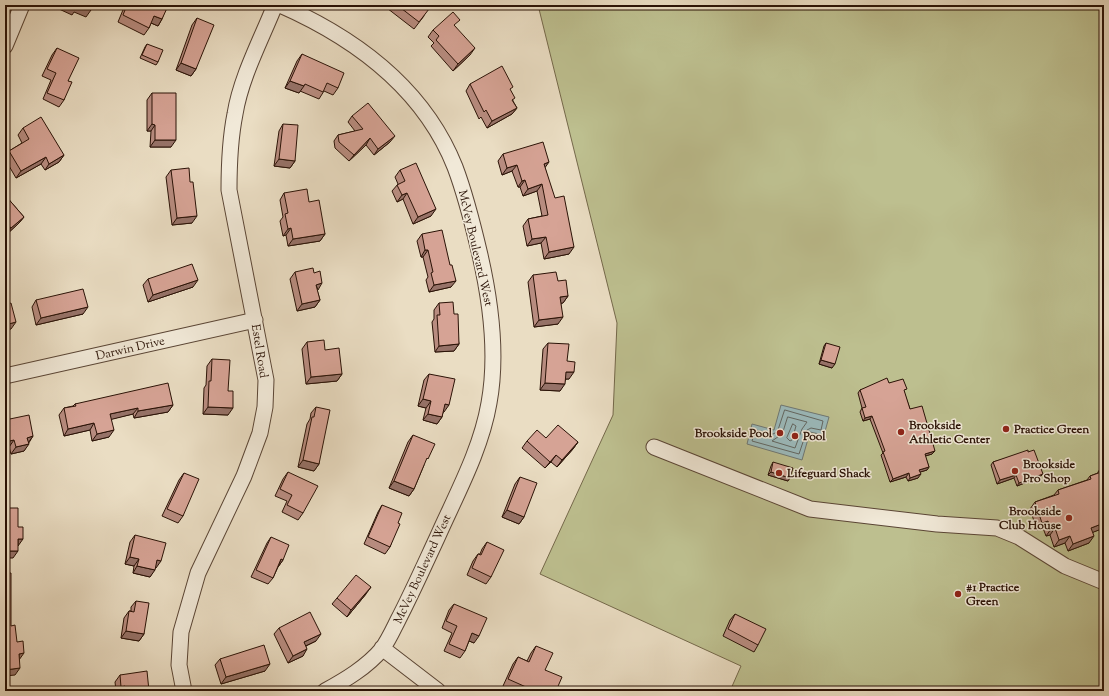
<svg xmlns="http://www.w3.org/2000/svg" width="1109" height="696" font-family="'Sorts Mill Goudy',serif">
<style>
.green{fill:#bdbf8f;stroke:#74684a}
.water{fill:#9bbabc;stroke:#6e7773}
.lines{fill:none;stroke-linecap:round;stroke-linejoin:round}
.shore{stroke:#626661;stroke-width:1}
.street-casing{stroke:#5a4535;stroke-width:17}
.street{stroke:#f1e9d8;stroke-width:15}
.wall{fill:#b88c80;stroke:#2a1206}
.shaded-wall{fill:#967268;stroke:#2a1206}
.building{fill:#d6a395;stroke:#2a1206}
.poi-dot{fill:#8f2418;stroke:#f1e9d8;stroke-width:1.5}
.labels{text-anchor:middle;stroke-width:3;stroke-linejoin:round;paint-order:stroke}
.street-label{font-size:12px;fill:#2a1206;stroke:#f1e9d8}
.poi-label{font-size:12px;font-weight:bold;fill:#2a1206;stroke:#f1e9d8;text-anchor:start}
</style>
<rect width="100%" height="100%" fill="#eaddc3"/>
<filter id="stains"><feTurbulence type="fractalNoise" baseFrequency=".005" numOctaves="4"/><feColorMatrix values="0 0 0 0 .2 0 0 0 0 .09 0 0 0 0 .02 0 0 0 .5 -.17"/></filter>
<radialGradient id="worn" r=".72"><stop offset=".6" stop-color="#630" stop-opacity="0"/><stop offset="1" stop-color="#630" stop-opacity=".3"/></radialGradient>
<path class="green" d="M538 5H1104V691H730L741 666 540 574 613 415 617 323Z"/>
<path class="water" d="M781 405 829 417 824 435 810 432 802 460 747 444 752 424 774 430Z"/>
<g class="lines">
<path class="shore" d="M785 410 823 421 821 430 811 428 807 430 799 454 752 441 756 430 773 434 777 432Z
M788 417 807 422 802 429 795 448 772 441 782 434Z
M793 424 796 426 792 440 790 441 787 438Z"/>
<defs>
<path id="street" d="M280 5C355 38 424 89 455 167 466 196 473 225 480 255 491 303 498 354 489 403 481 450 456 495 437 538 424 566 412 593 398 620 393 630 388 641 382 649 367 667 345 680 325 691
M5 46 22 5
M5 376 255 320
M654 447 810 509 937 524 997 528 1019 537 1065 566 1104 582
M382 648 438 691
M184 691 179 665 181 632 198 573 244 476 260 433 265 407 266 380 229 190C229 165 230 139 235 114 241 77 261 40 275 5"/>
</defs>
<use href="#street" class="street-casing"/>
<use href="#street" class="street"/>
</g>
<path class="wall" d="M125 5H167L162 19 158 26 151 23 149 28 144 35 118 22Z
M383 5H423L424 16 414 29Z
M197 18 196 69 191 76 176 70 192 25Z
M455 26 470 55 453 71 431 46 434 43 428 37 433 30Z
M147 44 158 62 156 65 140 58 145 47Z
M57 48 68 81 64 100 59 107 43 99 51 80 42 76 52 55Z
M302 54 338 88 333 95 324 91 319 99 300 91 299 93 285 88 297 61Z
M470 84 511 91 513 101 517 108 512 114 487 128 481 117 479 119 466 91Z
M152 93 171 147H150L151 131H147V100Z
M352 116 390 142 374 155 366 145 349 161 335 148 334 141 338 135 355 131 348 122Z
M283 124 295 161 290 168 274 166 279 131Z
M23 128 64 155 59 162 45 170 41 164 16 178 5 159V156L9 151 22 143 18 135Z
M503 154 545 168 569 254 544 259 541 243 527 246 523 226 528 219 542 216 537 191 523 196 520 187H518L512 171 502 175 498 161Z
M171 170 192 223 172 225 166 177Z
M400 170 431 216 413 224 403 199 397 202 392 191 398 184 395 177Z
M284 193 309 202 325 234 320 241 288 246 286 235 283 236 280 221 283 217 280 200Z
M5 195 24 217 19 223 6 235 5 233Z
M422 234 450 265 451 287 429 292 426 280 428 277 423 257H421L417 241Z
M295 272 317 290 320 300 315 307 297 311 290 279Z
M533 275 558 281 568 296 563 303H561L558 324 534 327 528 282Z
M148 279 193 287 148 302 143 285Z
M36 300 83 314 36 325 32 307Z
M439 303 454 314 459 344 454 351 435 352 432 322 434 319V310Z
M307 342 325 350 342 374 337 381 306 384 302 349Z
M548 343 567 361 569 379H566L560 391 540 390 543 349Z
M826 343 832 368 819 364 824 346Z
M212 359 228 391V415L203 414 204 388 206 385 207 366Z
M429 374 444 412H443L442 417 437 424 423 420 426 408 418 406 424 380Z
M889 383 904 392 910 409 932 454 925 456 929 467 927 470 920 472 918 478 908 481 906 477 890 482 881 455 883 453 870 419 863 421 860 412 862 408 858 393 860 390Z
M75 404 173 405 168 412 134 418 133 414 111 419 109 437 92 441 90 430 64 436 59 415 64 408 73 406Z
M316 407 319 464 314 471 298 467 307 424 310 419 311 413Z
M5 420 33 436 24 451 11 454 9 447 5 448Z
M413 435 424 465 414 489 409 496 389 488 408 442Z
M527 441 578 442 573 449 557 467 551 462 545 468 522 448Z
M1028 452 1043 474 1040 477 1017 486 1014 478 997 484 991 465 993 462Z
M773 462 788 481 768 475 771 466Z
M1103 465H1104V528L1093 532 1089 543 1068 551 1065 543 1054 547 1050 535 1046 536 1043 528 1037 530 1030 509 1035 502 1054 495 1058 490 1087 480 1090 476 1098 473V472Z
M288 472 303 513 298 520 282 512 287 501 275 496 283 479Z
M184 473 183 516 178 523 162 516 179 480Z
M520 477 524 517 519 524 502 517 515 484Z
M382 505 398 523 390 547 385 554 364 544 378 512Z
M135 535 156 568H155L150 577 133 573 134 566 125 564 130 542Z
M271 537 283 560 278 567 273 578 268 584 251 577 267 543Z
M487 542 491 577 486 584 467 575 473 561 478 554H480L482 549Z
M366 594 347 617 332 604 337 598Z
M136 601 144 634 139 641 121 638 124 618 129 611H131V607Z
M454 604 474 643 469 641 465 651 460 658 444 651 452 633 442 628 449 610Z
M735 614 758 645 754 652 723 636 730 620Z
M279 628 316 641 306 646 303 656 288 663 274 634Z
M536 646 545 670 556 691H514L503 686 513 664 518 657 527 661 531 653Z
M220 659 265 671 221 684 215 665Z
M120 675 149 691H116L115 682Z"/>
<path class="shaded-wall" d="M62 5H80L91 10 86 17 74 12 72 15 59 9Z
M98 5H104L103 7Z
M154 16 162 19 158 26 149 22Z
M475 48 470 55 453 71 458 64Z
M181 63 196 69 191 76 176 70Z
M290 81 304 86 299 93 285 88Z
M517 108 512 114 487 128 492 121Z
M152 124 155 125 151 131H147Z
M395 136 390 142 374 155 378 149Z
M370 138 366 145 349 161 354 155Z
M155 140H176L171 147H150Z
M64 155 59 162 45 170 49 164Z
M46 157 41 164 16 178 21 171Z
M279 159 295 161 290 168 274 166Z
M549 162 544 169V164Z
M517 165 512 171 502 175 507 168Z
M525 180 520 187H518L522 181Z
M542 184 537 191 523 196 528 189Z
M407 193 403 199 397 202 402 195Z
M436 209 431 216 413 224 418 217Z
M197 216 192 223 172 225 177 218Z
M24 217 19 223 6 235 11 228Z
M291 228 286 235 283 236 288 229Z
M325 234 320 241 288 246 293 239Z
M546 237 541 243 527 246 532 239Z
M574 247 569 254 544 259 549 252Z
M425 250H428L423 257H421Z
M198 280 193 287 148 302 153 295Z
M456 281 451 287 429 292 434 285Z
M322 283 318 290 316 285Z
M568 296 563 303 555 304 560 297Z
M320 300 315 307 297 311 302 304Z
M88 307 83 314 36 325 41 318Z
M563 317 558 324 534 327 539 320Z
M16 322 11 329 5 331V325Z
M459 344 454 351 435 352 439 346Z
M821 360 835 364 832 368 819 364Z
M566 372H574L569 379H561Z
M342 374 337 381 306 384 311 377Z
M545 383 565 384 560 391 540 390Z
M423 399 431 401 426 408 418 406Z
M445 404 449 405 444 412 440 411Z
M173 405 168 412 134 418 138 411Z
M208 407 233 408 228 415 203 414Z
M138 408 133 414 105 421 110 414Z
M428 414 442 417 437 424 423 420Z
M872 416 870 419 863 421 865 418Z
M94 423 90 430 64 436 68 429Z
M114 430 109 437 92 441 97 434Z
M33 436 28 443 27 438Z
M14 440 9 447 5 448V442Z
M578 442 573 449 557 467 562 460Z
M29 444 24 451 11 454 16 447Z
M935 451 932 454 922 457 925 454Z
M556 455 551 462 545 468 550 462Z
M303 460 319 464 314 471 298 467Z
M929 467 927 470 917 473 919 470Z
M771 472 790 478 788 481 768 475Z
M909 473 906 477 890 482 893 479Z
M921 474 918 478 908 481 910 478Z
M1043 474 1040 477 1017 486 1019 483Z
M1016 475 1014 478 997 484 1000 480Z
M394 481 414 489 409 496 389 488Z
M507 510 524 517 519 524 502 517Z
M1048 521 1043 528 1037 530 1042 523Z
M1104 523V528L1086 535 1091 528Z
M1055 528 1050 535 1046 536 1051 529Z
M1070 536 1065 543 1054 547 1059 540Z
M1094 536 1089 543 1068 551 1073 544Z
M18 539H23L18 546Z
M5 551H18L13 558H5Z
M130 557 139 559 134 566 125 564Z
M281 559 283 560 278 567Z
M157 560 161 561 156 568 152 567Z
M137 566 155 570 150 577 133 573Z
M371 587 366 594 347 617 351 610Z
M126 631 144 634 139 641 121 638Z
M472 633 479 636 474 643 467 640Z
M321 634 316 641 299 649 304 642Z
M307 649 303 656 288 663 293 656Z
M24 653 19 660V654Z
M270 664 265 671 221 684 226 677Z
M20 668 15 675 5 676V670Z
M125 686 122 691H118L121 687Z"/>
<path class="building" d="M70 5H78L77 8Z
M80 5H93L91 10Z
M127 5H167L168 6 162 19 154 16 149 28 123 15Z
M397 5H423L429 9 419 22Z
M453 12 460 20 454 25 475 48 458 64 436 40 439 36 433 30Z
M197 18 214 25 196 69 181 63Z
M147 44 163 50 158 62 142 55Z
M57 48 79 58 68 81 72 82 64 100 47 93 56 73 47 69Z
M302 54 344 73 338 88 327 83 323 92 305 84 304 86 290 81Z
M502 66 513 87 510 89 515 98 512 100 517 108 492 121 486 110 484 112 470 84Z
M152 93H176V140H155V125L152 124Z
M368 103 395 136 378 149 370 138 354 155 339 142 338 135 363 129 352 116Z
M41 117 64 155 49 164 46 157 21 171 9 151 29 139 23 128Z
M283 124 298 125 295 161 279 159Z
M543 142 549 162 544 164 555 198 564 196 574 247 549 252 546 237 532 239 528 219 548 215 542 184 528 189 525 180 522 181 517 165 507 168 503 154Z
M416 163 436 209 418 217 407 193 402 195 397 185 405 181 400 170Z
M189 168 190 182H193L197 216 177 218 171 170Z
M307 189 309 202 319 200 325 234 293 239 291 228 288 229 285 214 288 213 284 193Z
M5 195 24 217 11 228 5 221Z
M442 230 450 265H452L456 281 434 285 431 273 433 272 428 250H425L422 234Z
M192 264 198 280 153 295 148 279Z
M313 268 314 273 320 271 322 283 316 285 320 300 302 304 295 272Z
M556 272 558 281 566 280 568 296 560 297 563 317 539 320 533 275Z
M83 289 88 307 41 318 36 300Z
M453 302 454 314H458L459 344 439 346 437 315H440L439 303Z
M11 303 16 322 5 325V305Z
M324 340 325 350 339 348 342 374 311 377 307 342Z
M548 343 569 344 567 361 575 362 574 372H566L565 384 545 383Z
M826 343 840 347 835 364 821 360Z
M212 359 230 360 228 391H233V408L208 407 209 381H211Z
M429 374 455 379 449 405 445 404 442 417 428 414 431 401 423 399Z
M887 378 889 383 903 379 907 389 904 390 910 409 922 406 935 451 925 454 929 467 919 470 921 474 910 478 909 473 893 479 883 452 885 451 872 416 865 418 862 408 866 407 860 390Z
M168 383 173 405 138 411V408L110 414 114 430 97 434 94 423 68 429 64 408 76 406 75 404Z
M316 407 330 410 319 464 303 460 312 417H314Z
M29 415 33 436 27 438 29 444 16 447 14 440 5 442V420Z
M558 425 578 442 562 460 556 455 550 462 527 441 537 430 546 438Z
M413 435 435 444 428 459 427 458 414 489 394 481Z
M1028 450V452L1034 450 1043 474 1019 483 1016 475 1000 480 993 462Z
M773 462 793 468 790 478 771 472Z
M1104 471V523L1091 528 1094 536 1073 544 1070 536 1059 540 1055 528 1051 529 1048 521 1042 523 1035 502 1059 494 1058 490 1091 479 1090 476Z
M288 472 318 486 303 513 287 505 292 495 280 489Z
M184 473 199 479 183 516 167 509Z
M520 477 537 483 524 517 507 510Z
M382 505 402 513 398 523 400 524 390 547 368 537Z
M5 508H18V527H23V539H18V551H5Z
M135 535 166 543 161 561 157 560 155 570 137 566 139 559 130 557Z
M271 537 289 545 283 560 281 559 273 578 256 570Z
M487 542 504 550 491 577 472 568 478 554 481 555Z
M5 573H11V626L15 625 17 642 23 641 24 653 19 654 20 668 5 670Z
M356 575 371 587 351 610 337 598Z
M136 601 149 603 144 634 126 631 129 611 134 612Z
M454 604 487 618 479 636 472 633 465 651 449 644 457 626 446 621Z
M310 612 321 634 304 642 307 649 293 656 279 628Z
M735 614 766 629 758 645 728 629Z
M264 645 270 664 226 677 220 659Z
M536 646 553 653 545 670 562 677 556 691H535L508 679 518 657 529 662Z
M147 671 149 691H126L125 686 121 687 120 675Z
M593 687 602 691H591Z"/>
<g class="poi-dot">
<circle cx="1006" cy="429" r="4"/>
<circle cx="901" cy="432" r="4"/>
<circle cx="780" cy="433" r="4"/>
<circle cx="795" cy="436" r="4"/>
<circle cx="1015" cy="471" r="4"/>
<circle cx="779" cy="473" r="4"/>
<circle cx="1069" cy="518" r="4"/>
<circle cx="958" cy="594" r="4"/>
</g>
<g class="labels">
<g class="street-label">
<text transform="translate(476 248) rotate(77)" y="4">McVey Boulevard West</text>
<text transform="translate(130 348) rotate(-13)" y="4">Darwin Drive</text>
<text transform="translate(260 351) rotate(81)" y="4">Estel Road</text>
<text transform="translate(422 569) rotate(-65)" y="4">McVey Boulevard West</text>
</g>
<g class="poi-label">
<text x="909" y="429">Brookside<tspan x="909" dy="14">Athletic Center</tspan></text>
<text x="1014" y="433">Practice Green</text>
<text x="772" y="437" text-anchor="end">Brookside Pool</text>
<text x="803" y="440">Pool</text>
<text x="1023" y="468">Brookside<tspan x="1023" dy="14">Pro Shop</tspan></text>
<text x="787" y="477">Lifeguard Shack</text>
<text x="1061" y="515" text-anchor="end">Brookside<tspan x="1061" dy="14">Club House</tspan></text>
<text x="966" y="591">#1 Practice<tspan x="966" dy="14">Green</tspan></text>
</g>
</g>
<rect width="1109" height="696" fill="none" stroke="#eaddc3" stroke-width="20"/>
<rect x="6" y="6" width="1097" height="684" fill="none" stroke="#2a1206" stroke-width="2"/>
<rect x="10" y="10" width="1089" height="676" fill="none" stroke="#2a1206"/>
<rect width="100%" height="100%" filter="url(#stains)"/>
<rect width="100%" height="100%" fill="url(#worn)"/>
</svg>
